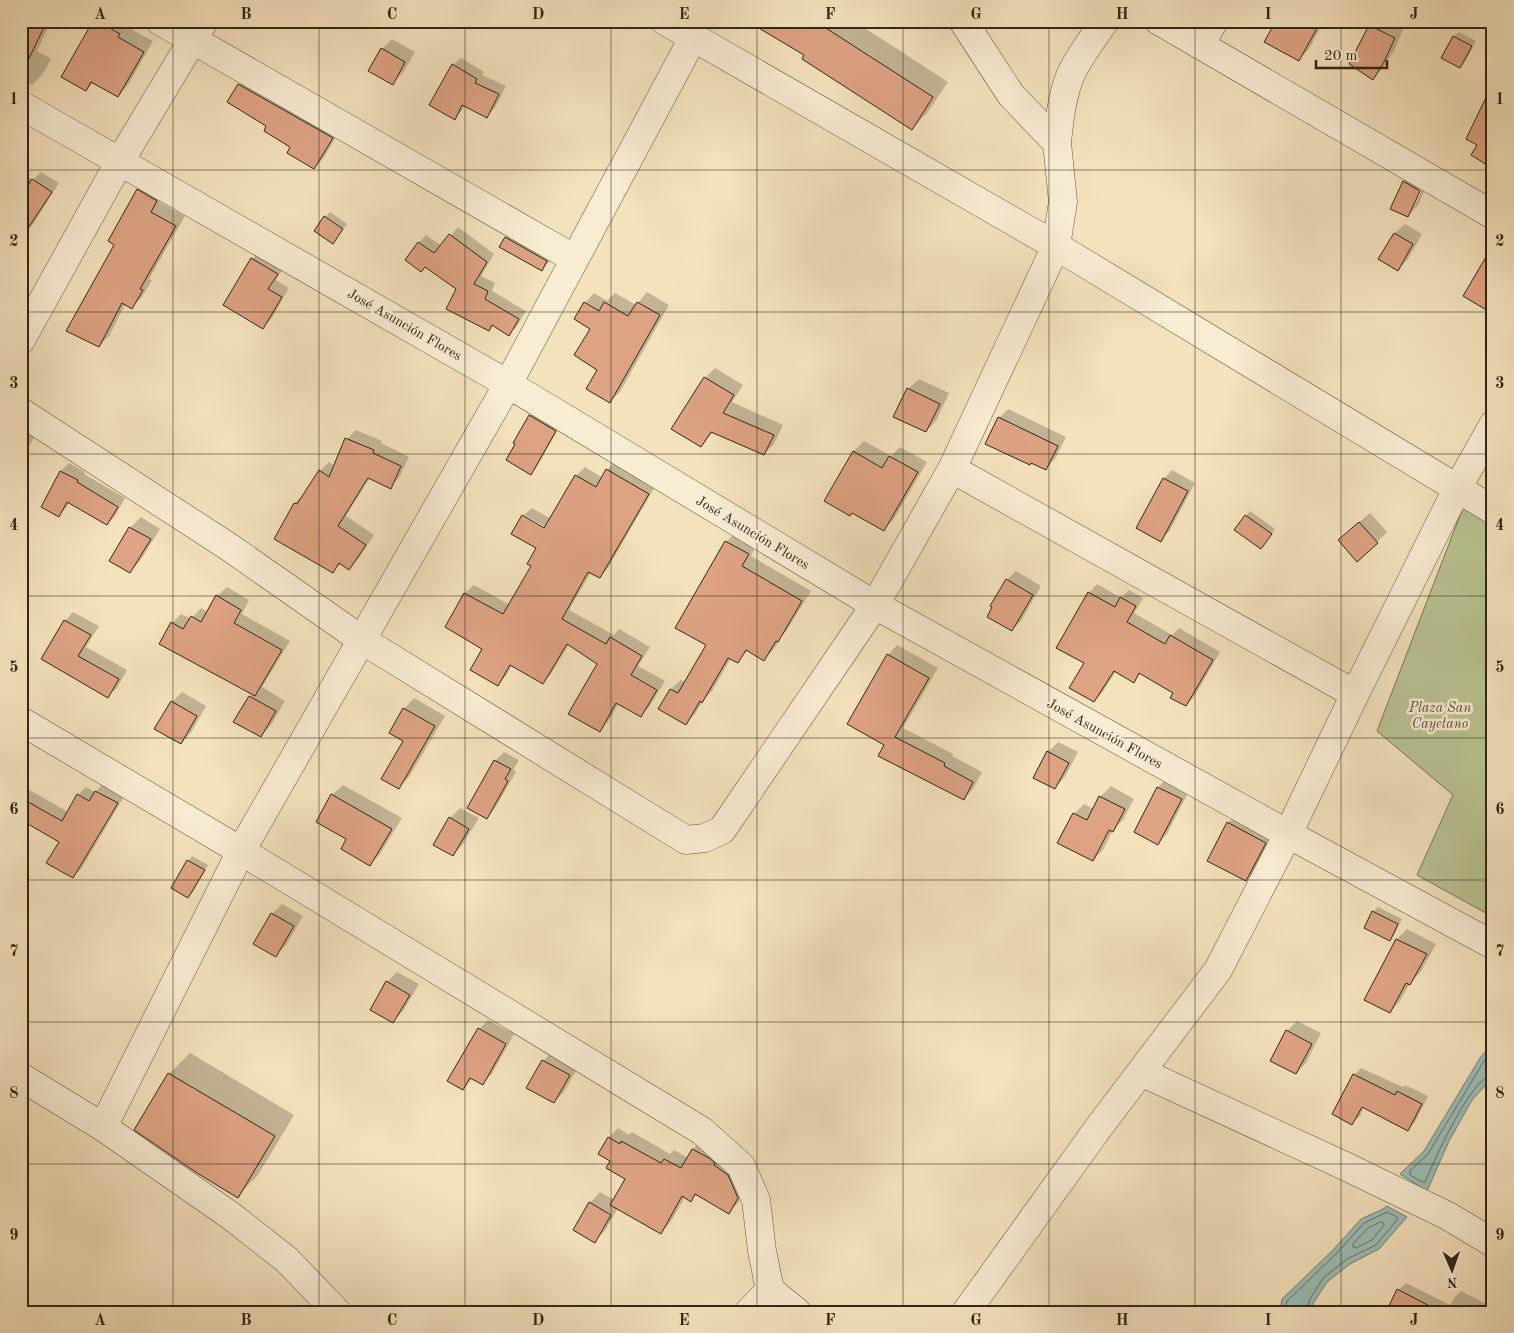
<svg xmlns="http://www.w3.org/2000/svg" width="1514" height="1333" font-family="'Old Standard TT',serif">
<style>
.green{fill:#bac392;stroke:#767456}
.water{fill:#9cbdb6;stroke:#718177}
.shadow{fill:#0003;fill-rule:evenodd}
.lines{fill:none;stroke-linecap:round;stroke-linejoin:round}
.shore{stroke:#667268;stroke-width:1}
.building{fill:#dea383;stroke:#312619}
.minor-casing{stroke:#625542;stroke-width:29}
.minor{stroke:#f8ecd3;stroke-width:28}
.grid{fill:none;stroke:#312619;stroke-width:1;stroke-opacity:0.55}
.labels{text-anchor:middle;stroke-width:5;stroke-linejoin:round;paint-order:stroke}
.street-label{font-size:14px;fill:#312619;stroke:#f8ecd3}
.park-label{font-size:14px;font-style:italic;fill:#534d37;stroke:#f8ecd3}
.neatline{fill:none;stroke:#312619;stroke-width:2}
.grid-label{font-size:16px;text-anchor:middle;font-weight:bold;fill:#312619}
</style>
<rect width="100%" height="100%" fill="#f4e2bc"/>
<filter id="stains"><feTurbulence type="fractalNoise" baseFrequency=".004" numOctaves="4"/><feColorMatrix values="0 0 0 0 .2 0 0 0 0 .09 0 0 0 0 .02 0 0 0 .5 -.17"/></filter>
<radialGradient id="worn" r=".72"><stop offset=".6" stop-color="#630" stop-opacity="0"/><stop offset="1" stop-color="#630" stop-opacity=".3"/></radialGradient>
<path class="green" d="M1464 505 1493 522V917L1417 875 1453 795 1377 731Z"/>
<path class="water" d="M1493 1043V1077L1472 1100 1449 1141 1427 1191 1400 1174 1424 1151 1480 1058Z
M1387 1206 1407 1217 1379 1249 1350 1264 1327 1282 1314 1302 1310 1312H1280L1282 1299 1333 1250 1361 1219 1383 1209Z"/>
<path class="shadow" d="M21 21H51L37 51 51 59 42 75 32 85 21 78Z
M95 21H125L129 24 127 27 153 41 128 85 118 96 94 82 86 90Z
M749 21H854L948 82 927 113 912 129 806 55Z
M1277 21H1324L1309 49 1299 59Z
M1375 21H1391L1404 27 1394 51 1383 68 1373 78 1370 26Z
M1459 32 1476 41 1465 62 1460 67 1443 58 1454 36Z
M392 39 415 52 403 73 392 83 382 49Z
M461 58 484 72 482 75 506 86 495 108 487 116 465 105 462 111 454 118 453 65Z
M248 75 341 128 323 159 314 168 268 126 229 102 239 85Z
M21 172 33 180 41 172 59 183 33 224 24 233 21 231Z
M1415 172 1429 180 1418 205 1408 216 1392 208 1404 182ZM1422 185 1424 186 1415 205H1412Z
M148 180 166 191 159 202 185 216 149 279 152 280 142 297 132 307 126 303 109 336 99 346 116 244 138 190Z
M330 212 347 224 333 243 325 217Z
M1405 224 1422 234 1408 259 1398 269 1394 234Z
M458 227 494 254 481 276 495 283 492 291 526 311 517 326 509 334 494 325 489 330 458 289 419 243 426 235 442 246Z
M516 228 552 259 542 269 506 238Z
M261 250 285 265 276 280 289 288 272 318 263 327 225 305 252 259Z
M647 292 669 305 620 392 610 401 599 370 592 328 585 303 594 293 607 301 615 293 636 305Z
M715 368 743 385 732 402 783 425 774 444 764 454 714 431 701 446 705 378Z
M919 379 949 393 936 421 926 431 908 389Z
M1008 409 1066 437 1055 459 1046 468 999 418Z
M535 411 560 426 536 468 531 473 530 416Z
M21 428 35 436 21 460Z
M356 430 382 441 381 443 409 457 399 478 390 487 370 477 346 516 374 535 358 559 349 568 342 563 333 571 275 539 295 503 304 494 320 471 329 462 335 466 347 439Z
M864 441 891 456 900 447 927 462 894 519 884 529 853 512 826 501 854 451Z
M616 461 656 485 608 568 600 577 591 572 569 610 614 635 619 629 650 647 638 666 665 681 649 707 641 715 619 703 608 722 600 731 570 713 599 664 569 644 551 674 543 682 512 665 506 676 497 684 472 669 484 649 447 626 465 593 474 585 510 605 532 566 529 564 538 548 513 533 523 516 549 532 550 530 524 515 532 508 551 519 576 476 585 467 603 478 607 470Z
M69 463 85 472 84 474 125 498 115 516 107 524 69 502 67 507 59 515 43 507 61 471Z
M1172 470 1195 483 1169 532 1160 540 1164 479Z
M1250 511 1275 529 1266 542 1246 516Z
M1370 513 1387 532 1377 542 1350 530Z
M141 517 160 529 140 561 130 572 111 560 130 528Z
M736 532 757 544 751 556 811 591 787 630 782 636 774 649 764 659 748 650 737 662 731 658 712 691 704 699 695 714 686 723 660 708 671 689 681 680 685 682 707 645 726 542Z
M1016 571 1041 586 1021 621 1012 630 1007 580Z
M1097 584 1121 598 1129 590 1143 598 1134 613 1172 635 1179 628 1220 652 1194 697 1186 705 1175 692 1141 673 1134 681 1116 671 1102 693 1094 701 1085 663 1058 647 1089 593Z
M227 587 249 600 242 614 290 641 262 687 285 701 271 725 261 736 235 721 252 694 172 623 181 614 191 619 201 608 208 612 217 596Z
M73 612 99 626 86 647 127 670 117 688 108 696 43 658 65 621Z
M897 645 938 668 903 728 953 754 952 756 982 772 973 789 964 799 886 744 888 655Z
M182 692 206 706 191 733 181 743 172 702Z
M414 698 445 716 409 777 399 787 405 740 391 732 404 709Z
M21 740 26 742 21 750Z
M1058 742 1078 752 1065 777 1055 787 1048 752Z
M504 752 519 760 513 770 516 772 495 808 487 817 495 761Z
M1168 778 1190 789 1167 834 1158 843 1135 831 1158 787Z
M104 783 125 795 81 869 72 877 61 841 24 821 21 822V785L68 812 78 795 86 787 95 792Z
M343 785 402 818 380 854 370 865 348 839 332 795Z
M1111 786 1134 799 1123 820 1113 830 1103 850 1093 860 1074 814 1084 804 1094 809 1100 797Z
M460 808 479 818 463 844 453 855 450 818Z
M1237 814 1274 833 1255 870 1246 880 1228 823Z
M192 856 208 865 193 892 188 896V861Z
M282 904 303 916 286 945 276 955 272 914Z
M1378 907 1402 919 1394 935 1389 939 1373 912Z
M1407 929 1436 944 1420 973 1410 983 1400 1001 1390 1012 1365 999 1397 939Z
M397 972 419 984 403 1011 393 1022 371 1009 387 982Z
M488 1020 514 1034 492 1074 482 1083 472 1079 463 1088 479 1029Z
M1297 1021 1321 1033 1306 1063 1296 1073 1287 1031Z
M554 1050 579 1065 564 1092 554 1102 528 1087 543 1061Z
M190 1053 294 1115 258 1175 238 1196 136 1129 169 1074Z
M1361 1068 1403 1087 1405 1085 1428 1096 1415 1122 1408 1129 1364 1107 1360 1116 1352 1123 1354 1075Z
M618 1128 629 1135 632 1132 670 1154 674 1150 688 1158 693 1149 702 1140 746 1188 738 1203 729 1212 697 1194 691 1200 685 1197 670 1223 661 1232 618 1208 605 1231 594 1241 574 1230 590 1203 600 1192 614 1200 627 1178 611 1161 600 1154 609 1137Z
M1406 1283 1450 1305 1454 1298 1461 1291 1490 1306 1487 1312H1400L1398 1290Z"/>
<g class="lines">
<path class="shore" d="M1493 1051 1484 1061 1428 1154 1410 1171V1175L1422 1182H1425C1434 1161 1471 1077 1493 1074
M1381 1222 1384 1223V1225L1372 1240 1356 1248 1353 1247V1244L1368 1228Z
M1284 1312 1287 1301 1337 1253 1364 1223 1387 1212 1397 1217V1220L1376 1245 1347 1259 1323 1278 1310 1299 1306 1312"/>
</g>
<path class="building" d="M21 21H47L21 75Z
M93 21H97L120 34 118 37 144 52 118 97 91 82 86 91 61 77Z
M747 21H815L933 97 912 130 802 59 804 55Z
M1276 21H1321L1299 61 1264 42Z
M1369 25 1395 38 1384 62 1373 80 1349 64Z
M1453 36 1472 46 1460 68 1441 58Z
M381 48 405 62 393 85 368 71Z
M452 64 477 79 475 83 499 94 487 118 462 105 455 120 429 105Z
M1493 83V155L1487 165 1471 155 1477 145 1466 139Z
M238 84 333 138 314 169 287 153 290 147 264 131 266 126 227 102Z
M32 179 52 192 21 239V196Z
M1403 181 1420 191 1408 217 1390 209Z
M137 189 157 201 151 212 176 226 140 289 143 290 132 309 122 303 99 347 66 331 114 245 108 241Z
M324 216 343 229 333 244 314 231Z
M1394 233 1413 244 1398 271 1378 259Z
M449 234 487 262 474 284 488 291 485 299 519 319 509 336 492 325 489 331 446 309 456 289 425 267 421 272 405 260 418 242 434 253Z
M505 237 547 261 542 271 499 247Z
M1493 245V314L1463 296Z
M251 258 278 274 268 289 282 297 263 329 223 305Z
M584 302 599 311 604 302 628 316 637 302 660 315 610 403 586 389 597 370 574 355 590 329 574 319Z
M704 377 734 395 723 413 774 435 764 455 711 432 701 447 671 429Z
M907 388 940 404 926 432 893 417Z
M529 415 556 431 531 475 506 460 515 444 513 443Z
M998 417 1058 446 1046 470 1031 463 1030 465 985 444Z
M345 438 374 450 373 453 401 466 391 489 368 478 338 526 366 545 349 570 339 563 333 573 274 539 294 503 297 504 319 470 329 477Z
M853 451 882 468 889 456 918 472 884 531 852 513 850 516 824 501Z
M606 469 649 494 600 578 588 572 562 619 606 644 610 637 642 656 631 675 657 690 641 717 616 703 600 732 568 714 597 664 567 644 543 684 510 665 498 686 470 670 482 649 445 627 464 593 503 614 531 566 527 564 536 548 511 534 522 515 544 528 575 475 596 487Z
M60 471 78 480 77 482 118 507 107 525 67 502 59 517 41 507Z
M1163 478 1188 491 1161 542 1136 528Z
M1245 515 1272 534 1261 549 1234 530Z
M1359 522 1378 543 1357 562 1338 540Z
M129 527 151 539 130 573 109 561Z
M725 541 749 554 742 566 802 601 778 642 776 641 764 661 746 650 738 663 728 658 702 703 700 701 686 725 658 709 670 689 678 693 706 645 675 628Z
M1006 579 1033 595 1012 631 987 617 992 607 990 606Z
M1088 592 1115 607 1120 597 1136 606 1127 622 1165 644 1170 635 1213 660 1186 706 1170 698 1173 693 1139 673 1134 683 1114 671 1094 702 1069 688 1084 663 1056 648Z
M216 595 241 610 234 623 282 650 255 696 159 644 171 622 183 629 191 616 201 622Z
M64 620 91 635 78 656 119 679 108 698 41 659Z
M887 654 929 678 895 737 945 763 944 766 973 782 964 800 878 756 884 745 847 724Z
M249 696 276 711 261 737 233 722Z
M171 701 197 716 181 744 154 729Z
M403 708 435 726 399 789 381 779 403 741 389 733Z
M1047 751 1069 763 1055 789 1033 778Z
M494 760 511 769 505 779 508 781 487 819 467 808Z
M1157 787 1182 799 1158 845 1134 832Z
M95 791 118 803 73 878 46 863 59 842 21 820V798L62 821 77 794 89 801Z
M331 794 392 829 370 866 341 849 346 839 316 822Z
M1099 796 1125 809 1113 832 1109 830 1093 861 1057 843 1073 813 1087 820Z
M449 817 469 829 453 856 433 845Z
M1227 822 1266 843 1246 881 1207 861Z
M187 860 205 870 188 898 171 888Z
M1372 911 1398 924 1390 941 1364 928Z
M271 913 294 926 276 957 253 944Z
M1396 939 1427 954 1410 985 1406 983 1390 1013 1364 1000Z
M386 981 410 995 393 1023 370 1010Z
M478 1028 506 1044 483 1085 470 1078 463 1090 447 1081Z
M1286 1030 1312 1044 1296 1074 1270 1061Z
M542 1060 570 1075 554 1103 526 1088Z
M168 1073 275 1136 238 1198 197 1173 134 1130Z
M1353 1074 1395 1095 1397 1091 1422 1104 1408 1131 1362 1107 1352 1125 1332 1114Z
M608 1137 620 1144 621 1141 661 1163 664 1159 681 1168 692 1149 709 1158 715 1163 714 1165 728 1175 738 1198 729 1214 695 1194 691 1202 682 1196 661 1234 610 1205 625 1179 606 1168 610 1161 598 1154Z
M589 1202 611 1215 595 1243 573 1230Z
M1397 1289 1441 1312H1386Z"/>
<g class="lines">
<defs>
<path id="minor" d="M160 21 575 259
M665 21 1056 246 1493 510
M1159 21 1493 215
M1200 45 1214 21
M21 105 508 384 875 605 1288 834 1493 945
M1057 143C1059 121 1062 94 1071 74 1080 55 1093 38 1105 21
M21 340 120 161 204 21
M21 412 229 547 362 640 686 840 705 838 722 830 875 605 952 469 1056 246 1063 202 1057 143 1011 95 963 21
M952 469 1355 694
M21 721 241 851 508 384 693 38
M1141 1072 1347 1167 1448 1216 1493 1243
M21 1077 103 1127 231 1216 287 1260 337 1312
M103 1127 241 851 702 1131 741 1166 756 1200 762 1251 770 1290 749 1312
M770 1290 797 1312
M966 1312 1099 1127 1218 970 1288 834 1355 694 1457 489 1493 425"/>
</defs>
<use href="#minor" class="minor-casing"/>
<use href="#minor" class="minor"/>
</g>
<path class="grid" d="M173 21V1312M319 21V1312M465 21V1312M611 21V1312M757 21V1312M903 21V1312M1049 21V1312M1195 21V1312M1341 21V1312M21 170H1493M21 312H1493M21 454H1493M21 596H1493M21 738H1493M21 880H1493M21 1022H1493M21 1164H1493"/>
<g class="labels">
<g class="street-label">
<text transform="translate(405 324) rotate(30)" y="5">José Asunción Flores</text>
<text transform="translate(753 532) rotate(31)" y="5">José Asunción Flores</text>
<text transform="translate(1105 733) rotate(29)" y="5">José Asunción Flores</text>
</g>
<g class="park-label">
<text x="1440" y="712">Plaza San<tspan x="1440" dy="16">Cayetano</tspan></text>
</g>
</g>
<rect width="1514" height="1333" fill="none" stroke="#f4e2bc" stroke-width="55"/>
<g transform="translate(1452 1270) rotate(178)" stroke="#f8ecd3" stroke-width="4" paint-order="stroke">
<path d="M0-4L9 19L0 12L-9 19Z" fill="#312619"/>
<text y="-8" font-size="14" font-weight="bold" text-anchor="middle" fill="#312619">N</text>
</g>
<path d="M1316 60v8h71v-8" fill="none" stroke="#312619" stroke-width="2.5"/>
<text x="1324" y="60" font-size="15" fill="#312619" stroke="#f8ecd3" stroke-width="4" paint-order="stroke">20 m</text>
<rect x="28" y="28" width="1458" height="1278" class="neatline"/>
<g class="grid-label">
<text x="100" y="19">A</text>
<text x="246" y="19">B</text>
<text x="392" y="19">C</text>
<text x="538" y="19">D</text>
<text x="684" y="19">E</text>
<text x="830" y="19">F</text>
<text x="976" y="19">G</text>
<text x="1122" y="19">H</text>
<text x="1268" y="19">I</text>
<text x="1414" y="19">J</text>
<text x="14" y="104">1</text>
<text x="1500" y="104">1</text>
<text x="14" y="246">2</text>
<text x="1500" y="246">2</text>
<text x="14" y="388">3</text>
<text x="1500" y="388">3</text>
<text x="14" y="530">4</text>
<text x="1500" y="530">4</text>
<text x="14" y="672">5</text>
<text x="1500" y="672">5</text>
<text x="14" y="814">6</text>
<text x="1500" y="814">6</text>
<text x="14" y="956">7</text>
<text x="1500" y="956">7</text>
<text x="14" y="1098">8</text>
<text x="1500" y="1098">8</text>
<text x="14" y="1240">9</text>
<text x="1500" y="1240">9</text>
<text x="100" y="1325">A</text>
<text x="246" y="1325">B</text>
<text x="392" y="1325">C</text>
<text x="538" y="1325">D</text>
<text x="684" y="1325">E</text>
<text x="830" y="1325">F</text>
<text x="976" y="1325">G</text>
<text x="1122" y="1325">H</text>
<text x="1268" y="1325">I</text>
<text x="1414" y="1325">J</text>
</g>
<rect width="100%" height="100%" filter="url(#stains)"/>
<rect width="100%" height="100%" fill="url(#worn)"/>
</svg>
